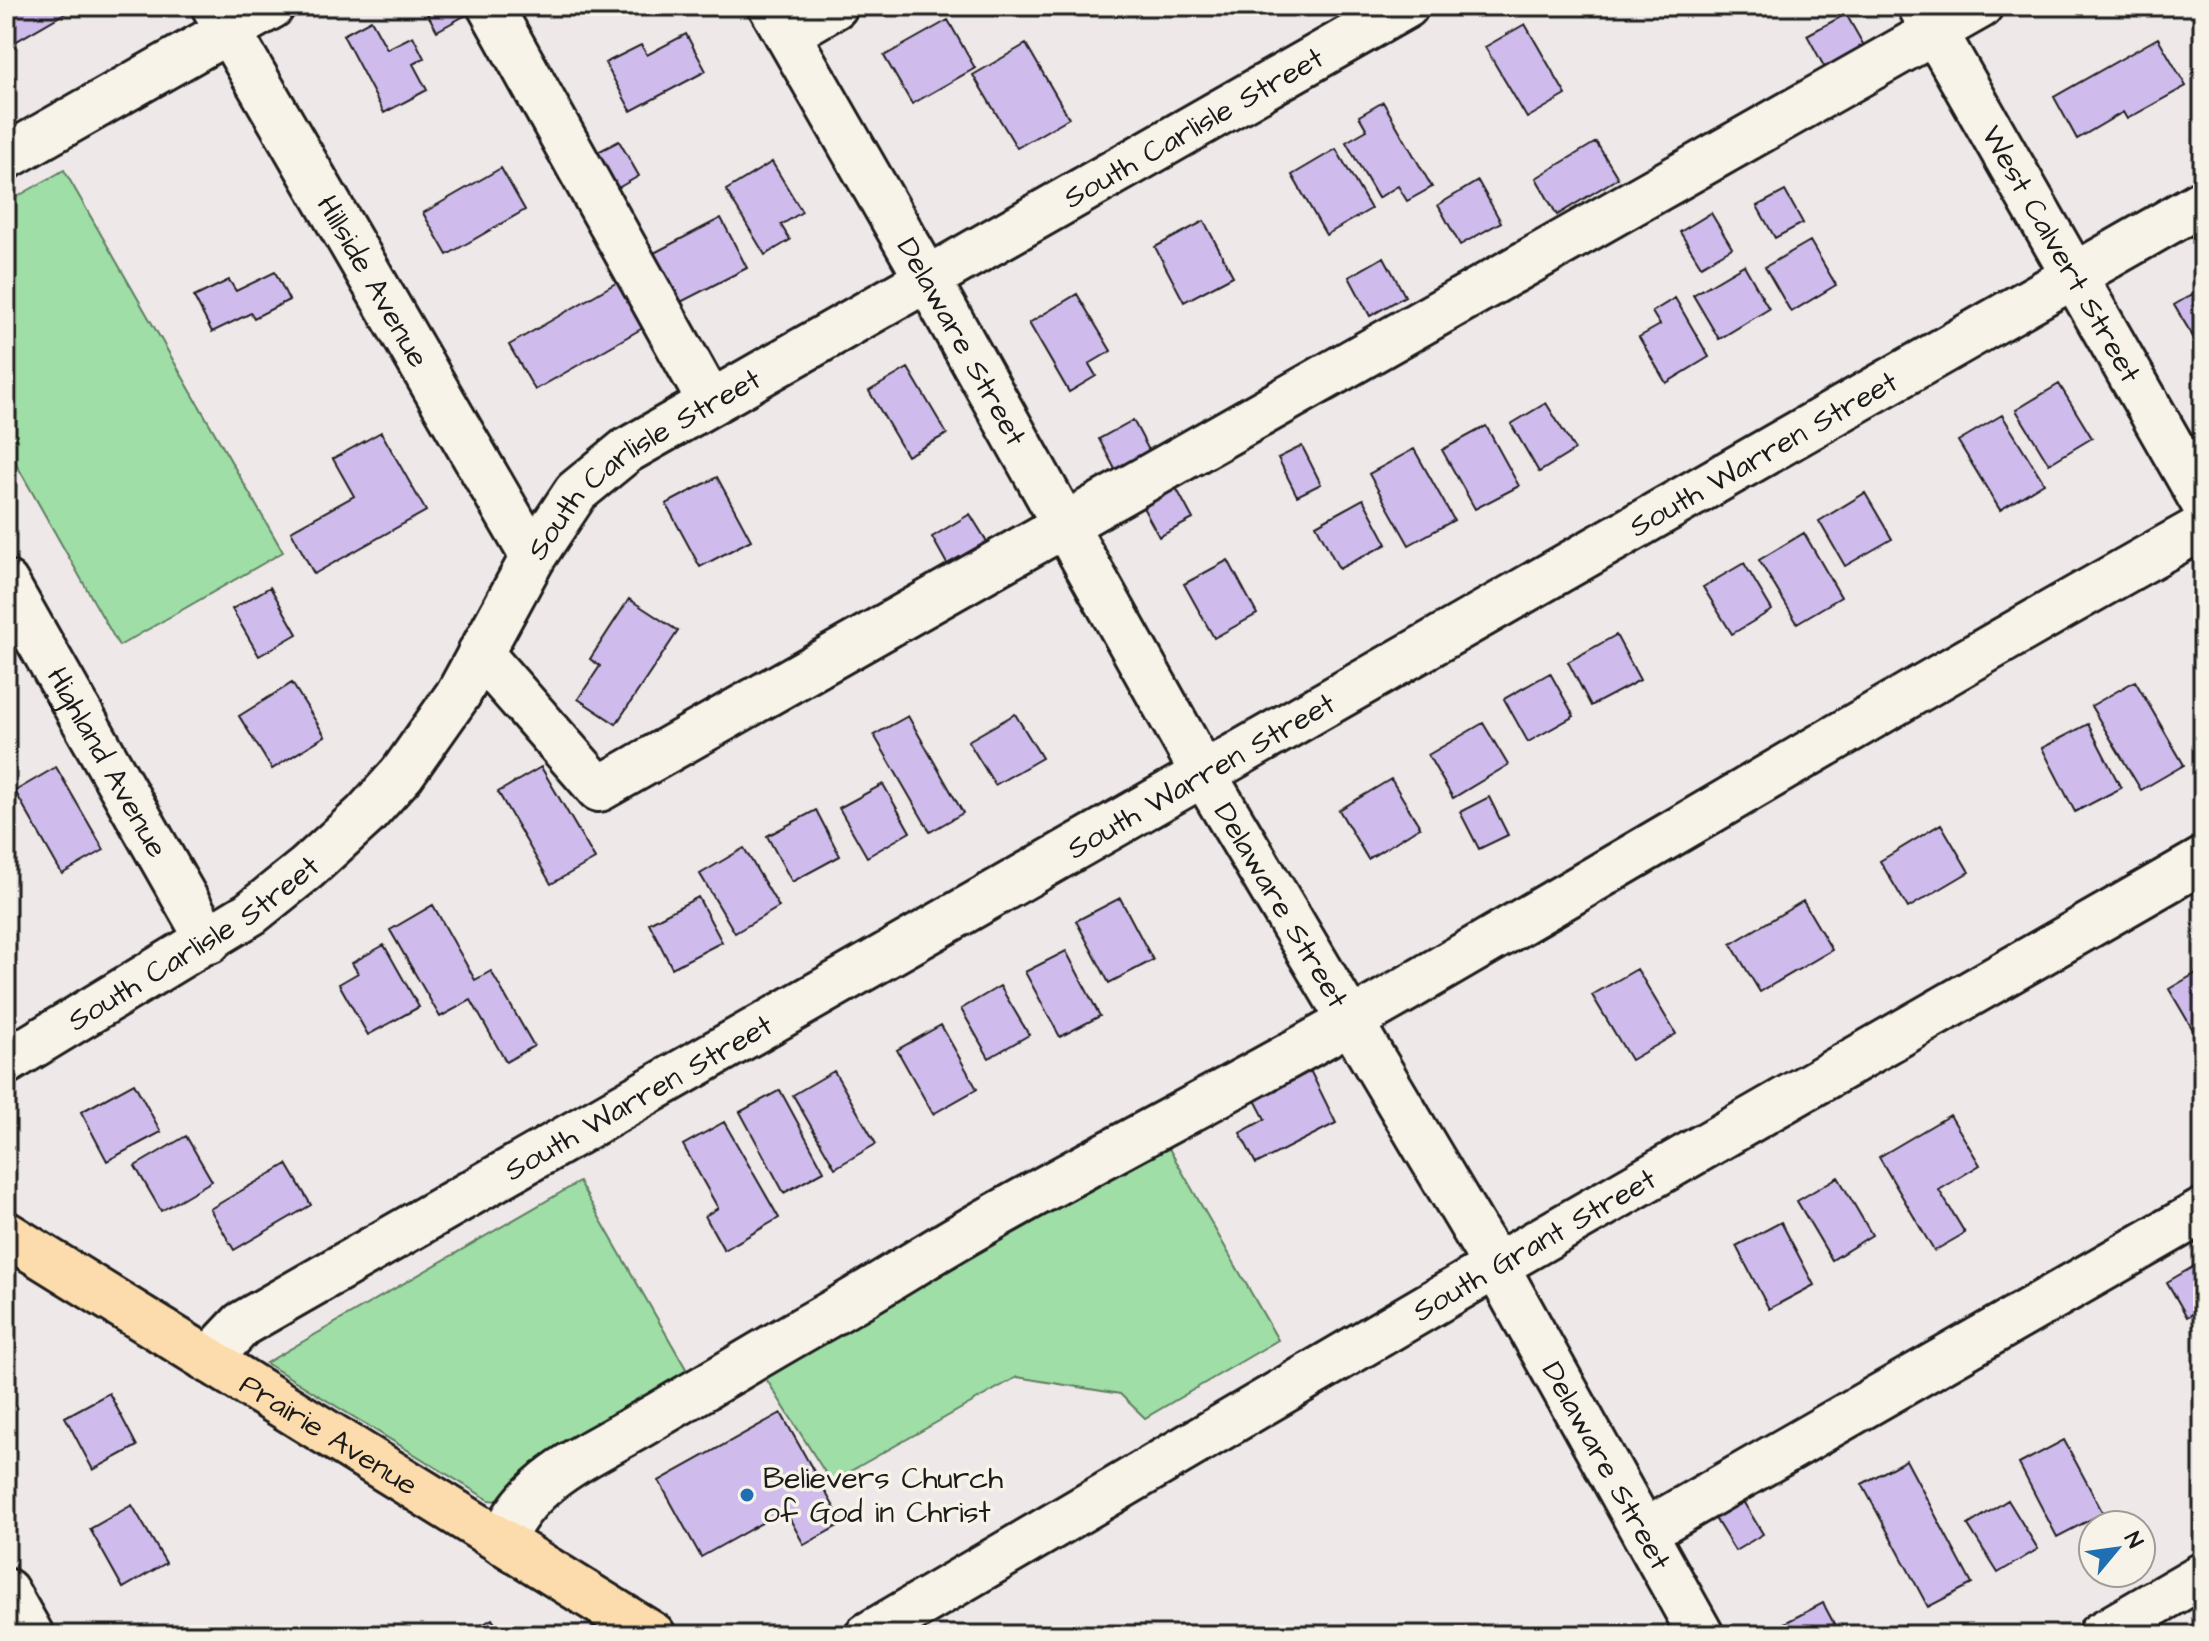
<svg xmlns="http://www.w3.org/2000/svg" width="2209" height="1641" font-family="'Architects Daughter',sans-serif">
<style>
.green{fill:#9fdea6;stroke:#5e7d61;stroke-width:2}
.building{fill:#cfbced;stroke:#1c1c1c;stroke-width:2}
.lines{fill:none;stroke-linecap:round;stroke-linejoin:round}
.minor-casing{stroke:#1c1c1c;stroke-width:50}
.major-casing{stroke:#1c1c1c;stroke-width:50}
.minor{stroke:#f7f3e8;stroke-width:44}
.major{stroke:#fcdcac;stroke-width:44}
.poi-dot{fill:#1f6fb2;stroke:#f7f3e8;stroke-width:3}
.labels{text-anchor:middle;stroke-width:7;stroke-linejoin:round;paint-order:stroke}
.street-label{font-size:30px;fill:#1c1c1c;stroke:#f7f3e8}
.poi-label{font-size:30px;fill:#1c1c1c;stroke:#f7f3e8;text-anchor:start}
</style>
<rect width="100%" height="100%" fill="#efe8e9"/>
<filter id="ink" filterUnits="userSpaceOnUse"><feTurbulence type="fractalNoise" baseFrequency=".0125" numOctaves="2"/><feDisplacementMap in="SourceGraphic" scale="16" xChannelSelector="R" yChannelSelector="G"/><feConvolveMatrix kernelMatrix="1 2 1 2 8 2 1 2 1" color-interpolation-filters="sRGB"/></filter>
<g filter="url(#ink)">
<path class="green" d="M64 170 283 552 119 646 6 446V203Z
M1167 1145 1278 1340 1145 1418 1120 1394 1017 1377 831 1482 765 1377Z
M579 1182 689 1374 507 1495 497 1501 489 1500 266 1363Z"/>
<path class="building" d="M6 6H77L8 46 6 42Z
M423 6H471L473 11 437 31Z
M1846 14 1867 51 1827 72 1807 35Z
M371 20 387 49 413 36 424 58 413 64 427 90 384 113 343 35Z
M948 20 975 68 912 104 884 56Z
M1525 24 1566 95 1527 118 1485 47Z
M686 34 706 71 631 111 605 63 641 45 647 55Z
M2158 38 2186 86 2127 119 2123 112 2077 139 2054 97Z
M1026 44 1069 118 1017 148 973 75Z
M1383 102 1432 187 1407 201 1398 186 1378 198 1346 142 1367 130 1359 116Z
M619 141 639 176 611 192 590 156Z
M1596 142 1618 178 1557 215 1536 178Z
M1336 149 1371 209 1326 235 1292 175Z
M772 162 802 212 781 225 790 240 765 255 726 190Z
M501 168 525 210 447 255 423 213Z
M1478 181 1501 222 1460 245 1438 205Z
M1785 191 1803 223 1775 238 1757 206Z
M1711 213 1732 248 1701 266 1680 232Z
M721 218 747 268 677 304 652 254Z
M1204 221 1233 276 1184 302 1155 247Z
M1810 241 1836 285 1791 312 1765 267Z
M1384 257 1405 296 1370 316 1349 277Z
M1744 265 1769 309 1719 339 1693 295Z
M275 272 289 300 254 318 251 313 212 332 194 297 229 280 236 291Z
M621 280 648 325 535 390 509 345Z
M2203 288V346L2200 348 2174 305Z
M1077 294 1111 351 1089 364 1096 376 1069 392 1029 323Z
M1675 298 1709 357 1666 383 1639 337 1660 325 1652 312Z
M908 368 947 434 907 456 869 391Z
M2059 384 2092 438 2049 464 2016 410Z
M1546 403 1575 450 1539 472 1511 424Z
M2002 415 2044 483 2000 510 1958 441Z
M1133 420 1151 454 1117 473 1099 439Z
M1486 426 1519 486 1475 509 1442 450Z
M381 432 426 511 314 574 291 531 354 496 333 459Z
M1302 446 1321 484 1297 496 1278 458Z
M1414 449 1454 520 1409 545 1369 474Z
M717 477 751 540 700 567 666 504Z
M1173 482 1193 519 1159 537 1139 500Z
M1865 493 1892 539 1845 566 1819 521Z
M1363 499 1387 544 1339 569 1316 525Z
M970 514 991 548 951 571 932 537Z
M1804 533 1841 597 1797 623 1759 560Z
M1228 560 1257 614 1214 638 1184 584Z
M1744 563 1772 610 1732 634 1703 587Z
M270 587 297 634 259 656 232 609Z
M629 599 678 631 616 724 578 699 600 666 590 659Z
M1616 635 1640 680 1591 706 1568 662Z
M1550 673 1574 716 1528 742 1504 699Z
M2135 681 2184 765 2141 790 2091 706Z
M292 683 325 736 272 769 239 716Z
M1015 714 1042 758 995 785 968 741Z
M908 716 963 813 930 832 874 735Z
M1483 723 1508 765 1453 798 1428 755Z
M2088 724 2121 788 2075 812 2042 748Z
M56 767 104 850 62 874 15 791Z
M541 767 595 859 551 884 498 792Z
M1391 779 1420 827 1368 859 1339 810Z
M883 784 910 832 867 857 839 808Z
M1489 797 1508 835 1479 849 1460 812Z
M816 810 840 856 792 882 767 836Z
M1941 824 1969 872 1908 908 1880 861Z
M744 848 779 907 735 933 700 874Z
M698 897 722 942 672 968 649 923Z
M1120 898 1153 960 1109 983 1076 921Z
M1803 901 1832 950 1760 992 1731 944Z
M433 905 475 980 491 971 534 1046 506 1062 471 1000 440 1017 390 930Z
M384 945 419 1007 368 1035 339 984 358 973 352 963Z
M1066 951 1100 1016 1060 1037 1025 972Z
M1637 969 1676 1034 1631 1060 1592 995Z
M2203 969V1047L2169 989Z
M1000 986 1029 1035 989 1058 961 1009Z
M941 1025 977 1089 933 1114 897 1050Z
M1303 1056 1336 1123 1256 1164 1240 1133 1265 1119 1247 1085Z
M834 1071 876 1144 835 1168 793 1095Z
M134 1083 161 1132 107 1161 81 1112Z
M780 1090 824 1171 784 1193 740 1112Z
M1950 1115 1980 1165 1939 1190 1965 1233 1934 1251 1879 1157Z
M724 1122 779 1218 724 1250 705 1216 718 1208 683 1145Z
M186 1136 212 1181 161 1211 135 1166Z
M287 1164 311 1205 234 1250 210 1209Z
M1838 1177 1872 1235 1832 1260 1797 1201Z
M1781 1222 1814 1285 1769 1309 1736 1246Z
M2203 1261V1308L2187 1317 2167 1282Z
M109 1393 137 1446 93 1470 65 1417Z
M781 1413 843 1523 804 1545 785 1510 701 1557 659 1481Z
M2064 1440 2103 1513 2057 1537 2019 1464Z
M1906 1460 1972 1584 1928 1607 1862 1484Z
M1741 1498 1763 1534 1735 1551 1713 1515Z
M2008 1500 2038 1549 1998 1573 1968 1525Z
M132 1505 166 1563 123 1588 90 1529Z
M1823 1603 1840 1635H1776L1773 1629Z
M492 1619 502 1635H465Z"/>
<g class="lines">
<defs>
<g id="minor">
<path id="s1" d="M214 6 533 557"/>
<path d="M490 6 710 402"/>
<path id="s2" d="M771 6 928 280 1203 773 1496 1266 1701 1635"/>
<path id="s3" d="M1921 7 2203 502"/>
<path d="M787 34 835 6"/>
<path d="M6 157 272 6"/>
<path id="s4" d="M6 583 209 941"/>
<path d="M480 653 599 789 1980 6"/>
<path id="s5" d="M6 1062 251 913 307 868 365 815 402 774 459 693 533 557 576 492 626 451 1406 6"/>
<path id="s6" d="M208 1360 242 1324 2203 202"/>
<path d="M1644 1532 2203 1211"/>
<path d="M502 1542C526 1479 590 1455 644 1423 705 1388 764 1351 825 1317 875 1289 922 1258 971 1230 1098 1157 1229 1091 1356 1018 1639 855 1918 686 2203 527"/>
<path d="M6 1591 31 1635"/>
<path id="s7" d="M868 1635 1496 1266 2203 860"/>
<path d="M2100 1635 2203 1575"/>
</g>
<g id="major">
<path id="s8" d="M6 1234 653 1635"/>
</g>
</defs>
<use href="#minor" class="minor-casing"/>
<use href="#major" class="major-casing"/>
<use href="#minor" class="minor"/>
<use href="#major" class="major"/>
</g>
</g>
<circle class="poi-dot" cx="747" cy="1495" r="8"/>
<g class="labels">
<g class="street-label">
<text dy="10" stroke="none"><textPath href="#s5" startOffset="1542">South Carlisle Street</textPath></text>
<text dy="10" stroke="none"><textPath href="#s3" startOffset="284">West Calvert Street</textPath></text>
<text dy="10" stroke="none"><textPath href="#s1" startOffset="318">Hillside Avenue</textPath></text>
<text dy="10" stroke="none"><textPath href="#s2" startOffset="386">Delaware Street</textPath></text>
<text dy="10" stroke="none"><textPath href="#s6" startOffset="1802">South Warren Street</textPath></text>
<text dy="10" stroke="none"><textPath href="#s5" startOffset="894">South Carlisle Street</textPath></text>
<text dy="10" stroke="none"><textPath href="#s4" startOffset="206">Highland Avenue</textPath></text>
<text dy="10" stroke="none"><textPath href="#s6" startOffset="1154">South Warren Street</textPath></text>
<text dy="10" stroke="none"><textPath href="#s2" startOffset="1034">Delaware Street</textPath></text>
<text dy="10" stroke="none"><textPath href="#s5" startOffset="222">South Carlisle Street</textPath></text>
<text dy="10" stroke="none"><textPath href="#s6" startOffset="506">South Warren Street</textPath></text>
<text dy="10" stroke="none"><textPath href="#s7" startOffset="772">South Grant Street</textPath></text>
<text dy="10" stroke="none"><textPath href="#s8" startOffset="380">Prairie Avenue</textPath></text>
<text dy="10" stroke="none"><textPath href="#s2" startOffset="1682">Delaware Street</textPath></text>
</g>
<g class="poi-label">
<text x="763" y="1488">Believers Church<tspan x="763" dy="34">of God in Christ</tspan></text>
</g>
</g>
<rect width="2209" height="1641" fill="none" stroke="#f7f3e8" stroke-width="32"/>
<rect x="16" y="16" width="2177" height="1609" fill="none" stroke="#1c1c1c" stroke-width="3" filter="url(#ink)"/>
<g transform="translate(2117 1549) rotate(61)"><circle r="38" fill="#f7f3e8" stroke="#9f9d96" stroke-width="2"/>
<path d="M0-6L14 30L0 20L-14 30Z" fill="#1f6fb2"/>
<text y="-12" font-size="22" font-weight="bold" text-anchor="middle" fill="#1c1c1c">N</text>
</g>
</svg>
